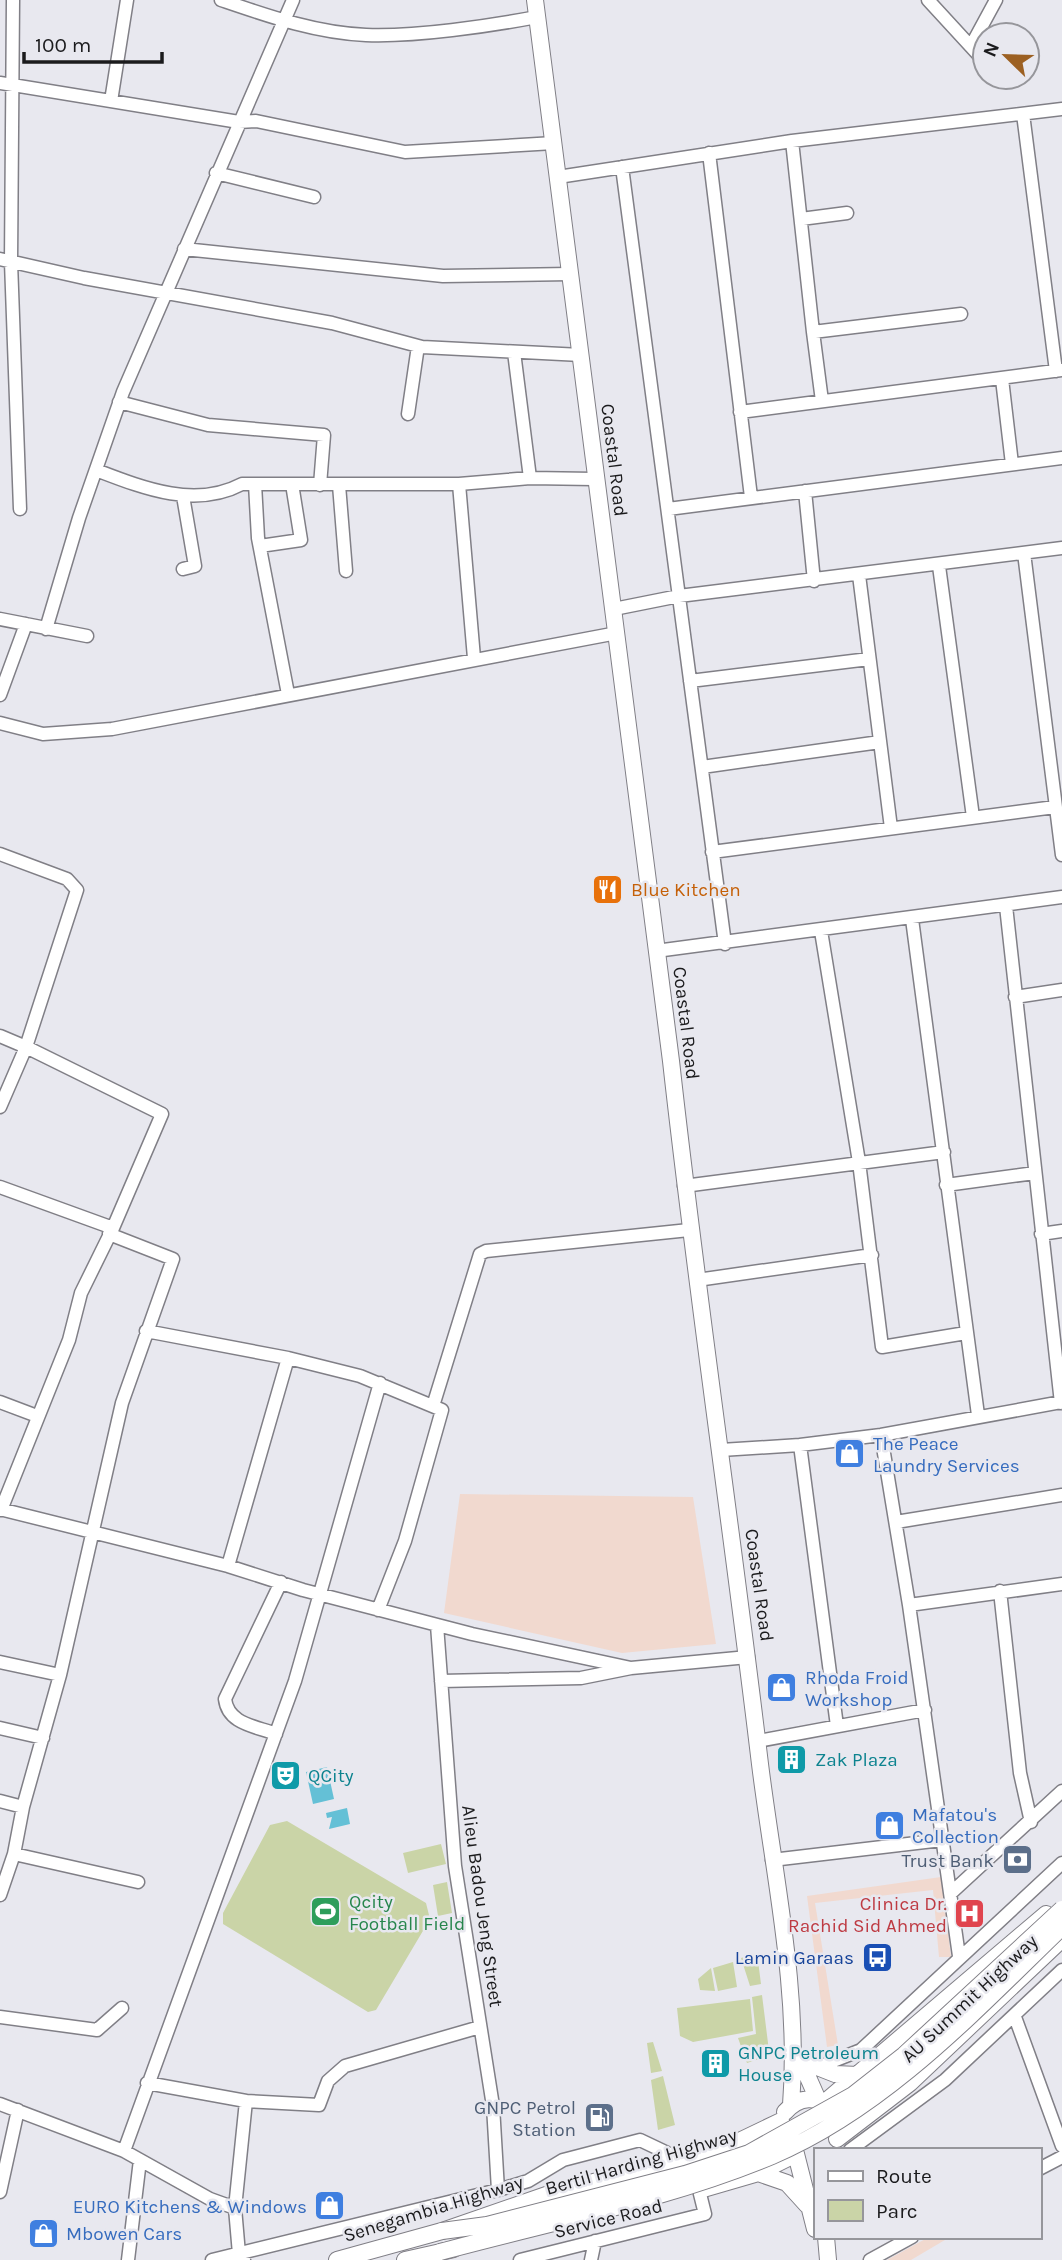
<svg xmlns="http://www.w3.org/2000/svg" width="1062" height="2260" font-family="Karla,sans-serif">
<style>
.commercial{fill:#f1d9cf}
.green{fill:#cad4a7}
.water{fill:#64c0d6}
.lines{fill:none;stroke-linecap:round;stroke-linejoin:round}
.minor-casing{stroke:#807f86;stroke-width:15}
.major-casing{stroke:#807f86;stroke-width:18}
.minor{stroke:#fff;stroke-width:12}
.major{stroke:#fff;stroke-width:16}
.major-bridge-casing{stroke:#807f86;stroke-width:18;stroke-linecap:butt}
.major-bridge{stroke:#fff;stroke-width:16}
.labels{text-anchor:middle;stroke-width:5;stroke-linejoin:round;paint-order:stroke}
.street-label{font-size:19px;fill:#1b1b1d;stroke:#e8e8ef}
.food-label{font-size:19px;fill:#c56008;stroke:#e8e8ef;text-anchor:start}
.shop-label{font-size:19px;fill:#366cbe;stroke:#e8e8ef;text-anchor:start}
.culture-label{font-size:19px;fill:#0d838f;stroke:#e8e8ef;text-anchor:start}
.service-label{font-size:19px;fill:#4e5e75;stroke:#e8e8ef;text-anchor:end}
.leisure-label{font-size:19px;fill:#27864d;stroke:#e8e8ef;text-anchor:start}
.health-label{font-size:19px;fill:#be3a42;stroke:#e8e8ef;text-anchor:end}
.transit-label{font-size:19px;fill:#164399;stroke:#e8e8ef;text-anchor:end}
</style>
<rect width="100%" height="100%" fill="#e8e8ef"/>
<path class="commercial" d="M460 1494 693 1497 716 1644 622 1653 444 1613Z
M941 1877 951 1957H939L933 1890 815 1903 838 2045 827 2047 807 1896Z
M929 2237H950L911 2260H887Z"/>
<path class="green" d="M287 1821 426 1903 430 1919 376 2010 368 2012 223 1924V1913L270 1825Z
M441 1844 446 1864 408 1873 403 1853Z
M447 1882 452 1913 438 1916 433 1885Z
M757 1953 761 1984 750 1986 741 1958Z
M733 1962 737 1987 718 1991 713 1968Z
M711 1968 715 1991 700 1990 698 1979Z
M762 1995 769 2051 765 2052V2057L747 2063 738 2038 756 2034 752 1997Z
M750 1999 753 2031 693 2042 680 2036 677 2008Z
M653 2042 662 2071 651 2073 647 2043Z
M663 2076 675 2125 658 2130 651 2080Z"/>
<path class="water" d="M327 1767 334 1799 313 1804 306 1772Z
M347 1808 350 1824 329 1829 332 1817 327 1818 326 1813Z"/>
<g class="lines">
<defs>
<path id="minor" d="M13 0 11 262 20 509
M221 0C268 16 316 33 366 35 415 37 489 26 537 17
M928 0 985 62
M971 46 996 0
M0 83 239 122 256 121 405 152 554 143
M111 101 127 0
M1023 114 1056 371
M792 141 813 332 961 314
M709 153 751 497
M622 167 725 944
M216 173 314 197
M558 177 792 141 1062 109
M801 219 847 213
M184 249 443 276 570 274
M0 259 84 278 332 323 422 347 581 355
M813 332 822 401
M514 352 530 478
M1002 379 1012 464
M119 402 208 425 324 435 320 485
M740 412 1062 370
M408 414 418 346
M96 470C143 488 195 509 242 484H459L530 478 594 479
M255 484 258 538 288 694
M459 484 474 658
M339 485 346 571
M805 491 814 581
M668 509 1062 458
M260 546 301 540 292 484
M1024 553 1062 855
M939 566 973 817
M183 569 195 566 183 496
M859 575 891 828
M614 609 679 596 1062 548
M0 619 87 636
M46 629 79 518 123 392 293 0
M690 681 869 659
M0 695 26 624
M0 723 43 734 112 729 617 633
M702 767 880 742
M712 852 1055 807
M0 854 67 879 77 890 26 1047 162 1114 113 1228
M1006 906 1061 1403
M912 919 978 1415
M821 931 859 1162 882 1347 966 1333
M656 951 1062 897
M1015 997 1062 990
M0 1036 26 1047 0 1107
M946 1185 1035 1173
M684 1186 944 1152
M0 1187 113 1228 81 1293 69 1340 1 1510
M1041 1234 1062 1231
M697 1280 872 1255
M146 1331 288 1358 360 1376 442 1410 405 1541 378 1610
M0 1402 37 1416
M433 1406 480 1254 486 1251 689 1230
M881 1435 909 1605 959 1956
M800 1445 837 1726
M721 1450 800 1445 881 1435 1062 1402
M0 1509 228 1566 303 1590 472 1634 631 1668
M896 1522 1062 1495
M228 1566 288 1358
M1000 1591 1020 1773 1031 1822
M909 1605 1062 1584
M437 1625 455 1866 493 2106 498 2190
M0 1662 60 1675
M441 1681 581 1678 631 1668 748 1657
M0 1728 43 1738
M276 1734C255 1726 228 1724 225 1699L281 1582
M758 1741 925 1710
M0 1801 23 1807
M14 1854 138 1882
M772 1860 942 1840
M951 1893 1062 1791
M0 1895 14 1854 23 1807 60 1675 122 1403 173 1259 109 1234
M0 2017 97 2030 122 2008
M1015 2017 1062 2146
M816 2068 861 2050 1062 1863
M147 2083 246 2101 235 2208
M246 2101 319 2105 328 2081 345 2066 480 2027
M0 2104 124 2151 210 2199 235 2208 239 2254 244 2259
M850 2150 945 2080 1062 1970
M124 2151 295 1681 380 1383
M1039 2169 1062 2157
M0 2192 18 2110
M128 2260 140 2160
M212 2260 498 2190 528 2181 563 2160 640 2140 680 2159
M520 2260 705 2214 699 2190
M591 2260 595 2241
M870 2260 912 2237"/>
<path id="major" d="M535 0 671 1061C697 1296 732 1529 760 1764 774 1877 800 1991 791 2105
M800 2059 818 2100
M802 2061 835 2074 858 2075
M825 2102 1046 1914
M785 2112C799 2096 817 2095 832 2109
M837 2139 910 2083 1062 1939
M758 2173 787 2183 807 2205
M703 2189 758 2173 796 2154 815 2229
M826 2237 828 2260
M337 2260 442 2231 546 2195 733 2144 781 2121
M405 2260 454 2249"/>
</defs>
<use href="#minor" class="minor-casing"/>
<use href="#major" class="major-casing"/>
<use href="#minor" class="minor"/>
<use href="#major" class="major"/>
<defs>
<path id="major-bridge" d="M442 2231 487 2225 685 2174 749 2153 853 2095 904 2055 1062 1909
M440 2252C550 2222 667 2200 772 2156 885 2108 975 2011 1062 1927"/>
</defs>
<use href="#major-bridge" class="major-bridge-casing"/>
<use href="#major-bridge" class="major-bridge"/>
</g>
<defs>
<symbol id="restaurant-square" viewBox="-11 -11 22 22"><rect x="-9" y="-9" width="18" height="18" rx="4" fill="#e8710a" stroke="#e8e8ef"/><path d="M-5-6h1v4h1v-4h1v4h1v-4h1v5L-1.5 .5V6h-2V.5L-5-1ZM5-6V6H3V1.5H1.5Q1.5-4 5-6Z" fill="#fff"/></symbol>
<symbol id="shop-square" viewBox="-11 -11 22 22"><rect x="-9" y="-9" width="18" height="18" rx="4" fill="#3f7fe0" stroke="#e8e8ef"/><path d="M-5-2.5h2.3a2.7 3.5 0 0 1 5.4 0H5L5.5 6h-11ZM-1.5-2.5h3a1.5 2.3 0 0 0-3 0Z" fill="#fff"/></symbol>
<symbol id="building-square" viewBox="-11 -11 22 22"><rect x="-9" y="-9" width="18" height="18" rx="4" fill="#0f9aa8" stroke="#e8e8ef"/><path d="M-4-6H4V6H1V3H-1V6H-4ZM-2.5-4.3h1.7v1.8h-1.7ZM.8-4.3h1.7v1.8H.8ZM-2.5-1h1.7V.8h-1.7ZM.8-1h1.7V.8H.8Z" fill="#fff"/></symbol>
<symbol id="theatre-square" viewBox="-11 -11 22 22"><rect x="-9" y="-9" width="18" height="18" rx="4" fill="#0f9aa8" stroke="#e8e8ef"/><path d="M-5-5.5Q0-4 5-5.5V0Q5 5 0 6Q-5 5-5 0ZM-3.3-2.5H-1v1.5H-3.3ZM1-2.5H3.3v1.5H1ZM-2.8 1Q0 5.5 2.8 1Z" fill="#fff"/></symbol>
<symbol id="bank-square" viewBox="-11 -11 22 22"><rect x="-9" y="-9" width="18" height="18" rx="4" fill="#5c6f8a" stroke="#e8e8ef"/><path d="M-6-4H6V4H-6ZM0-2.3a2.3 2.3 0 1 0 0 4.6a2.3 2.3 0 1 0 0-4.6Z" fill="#fff"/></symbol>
<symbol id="stadium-square" viewBox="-11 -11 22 22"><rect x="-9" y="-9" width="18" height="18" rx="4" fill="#2e9e5b" stroke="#e8e8ef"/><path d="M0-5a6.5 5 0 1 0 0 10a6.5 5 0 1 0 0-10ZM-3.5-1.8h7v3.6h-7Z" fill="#fff"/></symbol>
<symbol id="hospital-square" viewBox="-11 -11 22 22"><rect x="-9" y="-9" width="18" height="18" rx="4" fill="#e0444e" stroke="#e8e8ef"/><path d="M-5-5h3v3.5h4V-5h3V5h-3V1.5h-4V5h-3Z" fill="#fff"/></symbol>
<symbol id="bus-square" viewBox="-11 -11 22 22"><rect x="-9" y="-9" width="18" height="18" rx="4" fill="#1a4fb4" stroke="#e8e8ef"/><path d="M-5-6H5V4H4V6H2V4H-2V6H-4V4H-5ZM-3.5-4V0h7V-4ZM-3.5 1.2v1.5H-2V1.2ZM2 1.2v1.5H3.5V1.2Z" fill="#fff"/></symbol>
<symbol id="fuel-square" viewBox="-11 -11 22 22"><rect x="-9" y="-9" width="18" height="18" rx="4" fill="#5c6f8a" stroke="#e8e8ef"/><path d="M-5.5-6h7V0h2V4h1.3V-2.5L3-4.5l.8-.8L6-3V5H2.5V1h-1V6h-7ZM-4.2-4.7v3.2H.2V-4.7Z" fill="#fff"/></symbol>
</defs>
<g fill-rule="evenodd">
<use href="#restaurant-square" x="590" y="872" width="35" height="35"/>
<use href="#shop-square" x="832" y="1436" width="35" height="35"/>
<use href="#shop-square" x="764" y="1670" width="35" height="35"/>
<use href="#building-square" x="774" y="1742" width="35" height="35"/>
<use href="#theatre-square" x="268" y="1758" width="35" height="35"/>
<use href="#shop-square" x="872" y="1808" width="35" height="35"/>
<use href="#bank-square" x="1000" y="1842" width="35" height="35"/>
<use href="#stadium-square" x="308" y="1894" width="35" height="35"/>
<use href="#hospital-square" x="952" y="1896" width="35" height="35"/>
<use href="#bus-square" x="860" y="1940" width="35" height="35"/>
<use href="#building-square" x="698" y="2046" width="35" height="35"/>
<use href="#fuel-square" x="582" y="2100" width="35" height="35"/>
<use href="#shop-square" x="312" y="2188" width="35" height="35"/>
<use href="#shop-square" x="26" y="2216" width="35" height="35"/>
</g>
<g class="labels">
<g class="street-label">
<text transform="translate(615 460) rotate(83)" y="7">Coastal Road</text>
<text transform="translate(687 1023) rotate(83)" y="7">Coastal Road</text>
<text transform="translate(760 1585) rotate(82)" y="7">Coastal Road</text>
<text transform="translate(483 1906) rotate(82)" y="7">Alieu Badou Jeng Street</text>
<text transform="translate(969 1998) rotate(-43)" y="7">AU Summit Highway</text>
<text transform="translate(641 2161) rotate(-16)" y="7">Bertil Harding Highway</text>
<text transform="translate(433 2208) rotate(-17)" y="7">Senegambia Highway</text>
<text transform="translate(608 2218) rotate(-14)" y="7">Service Road</text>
</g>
<g class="food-label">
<text x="631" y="896">Blue Kitchen</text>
</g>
<g class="shop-label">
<text x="873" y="1450">The Peace<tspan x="873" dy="22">Laundry Services</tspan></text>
<text x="805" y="1684">Rhoda Froid<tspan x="805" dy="22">Workshop</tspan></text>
<text x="912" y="1821">Mafatou's<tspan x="912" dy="22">Collection</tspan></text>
<text x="307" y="2213" text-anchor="end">EURO Kitchens &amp; Windows</text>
<text x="66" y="2240">Mbowen Cars</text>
</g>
<g class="culture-label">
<text x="815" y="1766">Zak Plaza</text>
<text x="308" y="1782">QCity</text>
<text x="738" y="2059">GNPC Petroleum<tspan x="738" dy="22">House</tspan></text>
</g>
<g class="service-label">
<text x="994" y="1867">Trust Bank</text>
<text x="576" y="2114">GNPC Petrol<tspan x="576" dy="22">Station</tspan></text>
</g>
<g class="leisure-label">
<text x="349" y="1908">Qcity<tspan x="349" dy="22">Football Field</tspan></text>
</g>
<g class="health-label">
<text x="947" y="1910">Clinica Dr.<tspan x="947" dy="22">Rachid Sid Ahmed</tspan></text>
</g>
<g class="transit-label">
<text x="854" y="1964">Lamin Garaas</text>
</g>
</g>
<rect x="814" y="2148" width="228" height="91" fill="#e8e8ef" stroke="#96969b" stroke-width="2"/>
<rect x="828" y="2171" width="35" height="10" fill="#ffffff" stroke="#96969b" stroke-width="2"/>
<text x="876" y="2183" font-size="21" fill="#1b1b1d">Route</text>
<rect x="828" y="2200" width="35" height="21" fill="#cad4a7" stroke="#96969b" stroke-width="2"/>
<text x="876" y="2218" font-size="21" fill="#1b1b1d">Parc</text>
<g transform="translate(1006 56) rotate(293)"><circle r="33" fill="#e8e8ef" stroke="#96969b" stroke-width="2"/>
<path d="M0-5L12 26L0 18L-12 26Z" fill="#9c6022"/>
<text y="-10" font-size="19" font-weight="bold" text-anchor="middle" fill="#1b1b1d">N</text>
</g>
<path d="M24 52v10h138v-10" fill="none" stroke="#1b1b1d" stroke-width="3.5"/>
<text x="35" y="52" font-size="21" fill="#1b1b1d" stroke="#e8e8ef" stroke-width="5" paint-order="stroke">100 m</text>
</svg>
